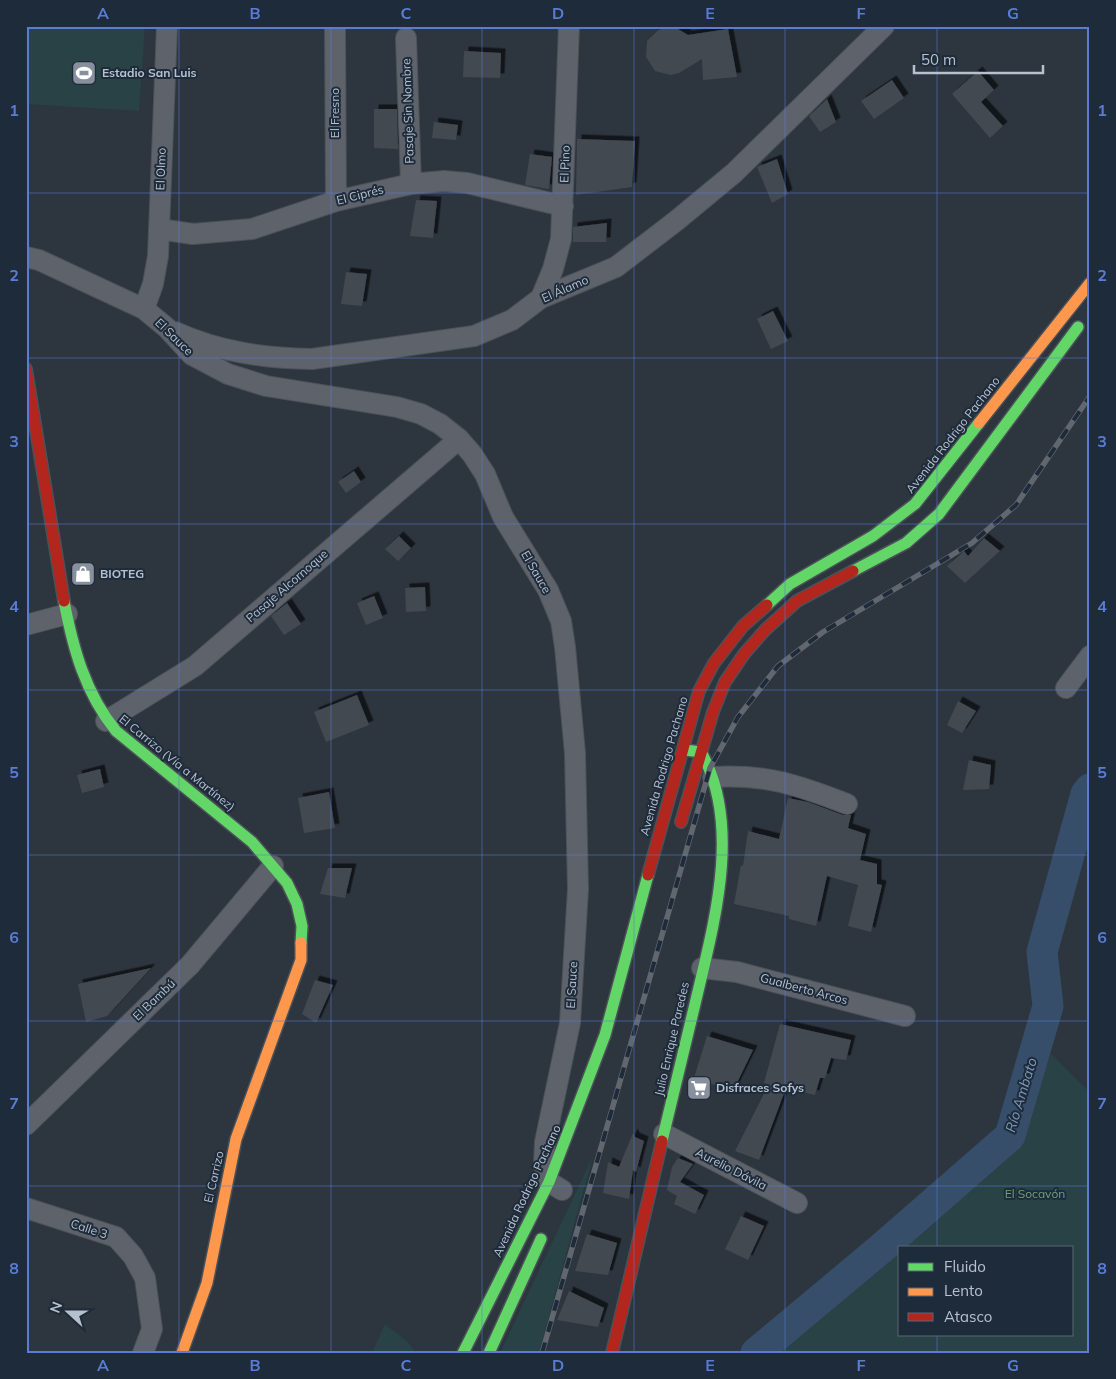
<svg xmlns="http://www.w3.org/2000/svg" width="1116" height="1379" font-family="Mulish,sans-serif">
<style>
.green{fill:#284246;fill-rule:evenodd}
.lines{fill:none;stroke-linecap:round;stroke-linejoin:round}
.river{stroke:#364e6a;stroke-width:31}
.building{fill:#424951;filter:url(#shadow)}
.street-casing{stroke:#4b5158;stroke-width:22}
.fast-casing{stroke:#4b5158;stroke-width:14}
.slow-casing{stroke:#4b5158;stroke-width:14}
.jam-casing{stroke:#4b5158;stroke-width:14}
.street{stroke:#5e636b;stroke-width:20}
.fast{stroke:#63d668;stroke-width:11}
.slow{stroke:#ff974d;stroke-width:11}
.jam{stroke:#b3261e;stroke-width:11}
.rail-casing{stroke:#61676f;stroke-width:5.5}
.rail{stroke:#1e2b3b;stroke-width:4;stroke-dasharray:11;stroke-linecap:butt}
.grid{fill:none;stroke:#5b7cd4;stroke-width:1;stroke-opacity:0.55}
.labels{text-anchor:middle;stroke-width:4;stroke-linejoin:round;paint-order:stroke}
.poi-label{font-size:12px;font-weight:bold;fill:#b7c1ce;stroke:#1e2b3b;text-anchor:start}
.street-label{font-size:12px;fill:#b7c1ce;stroke:#1e2b3b}
.park-label{font-size:12px;fill:#6ca277;stroke:#1e2b3b}
.water-label{font-size:14px;font-style:italic;fill:#7c98b8;stroke:#1e2b3b}
.neatline{fill:none;stroke:#5b7cd4;stroke-width:2}
.grid-label{font-size:16px;text-anchor:middle;font-weight:bold;fill:#5b7cd4}
</style>
<defs>
<filter id="shadow"><feDropShadow dx="4.5" dy="-4.5" stdDeviation="0" flood-color="#0009"/></filter>
</defs>
<rect width="100%" height="100%" fill="#2d353e"/>
<path class="green" d="M27 26H145L139 111 26 104Z
M1051 1054 1090 1093V1353H766L778 1340 887 1250 1015 1139ZM900 1248H1072V1335H900Z
M593 1156 539 1353H500Z
M385 1324 408 1342 416 1353H372Z"/>
<g class="lines">
<path class="river" d="M756 1353 884 1246 1010 1136 1048 1006 1042 952 1086 794 1090 789"/>
</g>
<path class="building" d="M673 26 688 35 728 29 737 77 703 80 702 59 679 73 671 75 655 71 646 57 647 41 658 30Z
M464 51 501 53 500 78 463 77Z
M978 71 994 90 981 102 1003 126 990 138 952 94Z
M892 80 904 98 874 119 861 101Z
M827 99 836 122 820 132 809 116Z
M374 109H397L398 149 374 148Z
M434 122 458 125 456 140 432 138Z
M577 139 635 141 632 187 576 195Z
M530 154 552 157 549 189 525 185Z
M777 159 788 194 772 203 757 167Z
M416 200 437 201 433 238 410 236Z
M607 223 606 242H573V227Z
M346 272 367 274 362 306 341 304Z
M773 311 788 341 771 349 757 319Z
M354 471 361 482 346 493 338 482Z
M399 536 411 548 398 561 385 549Z
M984 538 1000 551 965 583 947 566 964 551 968 556Z
M425 587 426 611 406 612 405 588Z
M374 596 383 618 366 625 357 603Z
M287 603 301 624 284 635 271 616Z
M357 695 369 725 326 742 314 712Z
M958 701 976 711 962 733 947 725Z
M969 760 991 765 989 789 963 790Z
M100 769 104 787 82 793 77 775Z
M329 792 335 828 304 833 298 798Z
M788 798 808 802 843 815H851L848 828 866 834 860 860 877 864V884L882 885 871 932 848 926 858 885 827 876 816 926 789 919V916L734 904 741 865 743 866 748 831 779 839Z
M328 868H352L345 898 320 894Z
M151 968 107 1016 86 1022 78 984Z
M315 980 333 985 316 1023 302 1014Z
M780 1024 851 1040 846 1060 831 1058 825 1078H820L815 1095 786 1088 759 1160 735 1151 769 1084 764 1083Z
M707 1036 753 1050 733 1091 694 1078Z
M633 1133 635 1137 644 1141 636 1172 633 1170 629 1199 603 1193 608 1162 619 1167Z
M678 1158 693 1164 680 1182 704 1195 695 1214 674 1204 677 1196 667 1190 672 1167Z
M741 1216 764 1226 748 1260 725 1249Z
M587 1234 617 1243 608 1275 575 1271Z
M569 1291 604 1308 598 1327 557 1320Z"/>
<g class="lines">
<defs>
<path id="street" d="M335 26 336 201
M406 38 411 184
M159 229 193 234 252 229 336 201 411 184 444 181 467 183 563 206
M26 257 39 260 144 309 167 328 192 355 228 374 266 386 397 407 421 414 440 424 459 439 472 454 485 474 503 517 548 590 561 621 565 647 575 753 578 889 570 1023 545 1142 544 1164 549 1182 562 1190
M541 298 553 269 561 239 569 26
M144 309 153 284 158 256 167 26
M175 332C220 352 263 358 312 359L474 336 512 320 541 298 616 267 676 221 734 173 884 26
M26 625 67 614
M1066 688 1090 656
M106 721 195 666 459 439
M713 777C767 774 798 785 847 804
M702 968 737 972 905 1016
M26 1125 190 965 273 866
M664 1134 797 1203
M26 1208 116 1237 133 1256 145 1278 152 1329 143 1353"/>
<path id="fast" d="M853 571 906 543 939 514 1078 327
M64 601C73 648 85 693 116 731L252 842 287 883 297 904 302 926 301 943
M767 605 790 584 873 536 915 504 979 423
M662 1141C673 1095 684 1049 695 1004 713 927 743 826 701 752L685 750
M463 1353 549 1182 605 1035 648 875
M489 1353 541 1239"/>
<path id="slow" d="M979 423 1090 283
M182 1353 207 1283 236 1139 301 960V943"/>
<path id="jam" d="M26 369 64 601
M681 822 713 712 725 682 744 654 765 630 797 601 853 571
M648 875 699 691 714 663 743 626 767 605
M612 1353 662 1141"/>
</defs>
<use href="#street" class="street-casing"/>
<use href="#fast" class="fast-casing"/>
<use href="#slow" class="slow-casing"/>
<use href="#jam" class="jam-casing"/>
<use href="#street" class="street"/>
<use href="#fast" class="fast"/>
<use href="#slow" class="slow"/>
<use href="#jam" class="jam"/>
<defs>
<path id="rail" d="M542 1353 710 768 738 717 778 666 823 632 972 543 1016 505 1090 396"/>
</defs>
<use href="#rail" class="rail-casing"/>
<use href="#rail" class="rail"/>
</g>
<path class="grid" d="M179 26V1353M331 26V1353M482 26V1353M634 26V1353M785 26V1353M937 26V1248M26 193H1090M26 358H1090M26 524H1090M26 690H1090M26 855H1090M26 1021H1090M26 1186H1090M937 1335V1353"/>
<defs>
<symbol id="stadium-square" viewBox="-11 -11 22 22"><rect x="-9" y="-9" width="18" height="18" rx="4" fill="#87909c" stroke="#1e2b3b"/><path d="M0-5a6.5 5 0 1 0 0 10a6.5 5 0 1 0 0-10ZM-3.5-1.8h7v3.6h-7Z" fill="#fff"/></symbol>
<symbol id="shop-square" viewBox="-11 -11 22 22"><rect x="-9" y="-9" width="18" height="18" rx="4" fill="#87909c" stroke="#1e2b3b"/><path d="M-5-2.5h2.3a2.7 3.5 0 0 1 5.4 0H5L5.5 6h-11ZM-1.5-2.5h3a1.5 2.3 0 0 0-3 0Z" fill="#fff"/></symbol>
<symbol id="supermarket-square" viewBox="-11 -11 22 22"><rect x="-9" y="-9" width="18" height="18" rx="4" fill="#87909c" stroke="#1e2b3b"/><path d="M-6-5.5h2.5l.6 2H6L4.5 2H-2.5L-4.4-4H-6ZM-1.5 3.2a1.3 1.3 0 1 0 .1 0ZM3 3.2a1.3 1.3 0 1 0 .1 0Z" fill="#fff"/></symbol>
</defs>
<g fill-rule="evenodd">
<use href="#stadium-square" x="70" y="59" width="28" height="28"/>
<use href="#shop-square" x="69" y="560" width="28" height="28"/>
<use href="#supermarket-square" x="685" y="1074" width="28" height="28"/>
</g>
<g class="labels">
<g class="poi-label">
<text x="102" y="77">Estadio San Luis</text>
<text x="100" y="578">BIOTEG</text>
<text x="716" y="1092">Disfraces Sofys</text>
</g>
<g class="street-label">
<text transform="translate(408 111) rotate(-92)" y="4">Pasaje Sin Nombre</text>
<text transform="translate(335 113) rotate(-90)" y="4">El Fresno</text>
<text transform="translate(565 164) rotate(-88)" y="4">El Pino</text>
<text transform="translate(161 169) rotate(-88)" y="4">El Olmo</text>
<text transform="translate(360 195) rotate(-14)" y="4">El Ciprés</text>
<text transform="translate(565 289) rotate(-24)" y="4">El Álamo</text>
<text transform="translate(174 337) rotate(44)" y="4">El Sauce</text>
<text transform="translate(953 435) rotate(-52)" y="4">Avenida Rodrigo Pachano</text>
<text transform="translate(536 572) rotate(60)" y="4">El Sauce</text>
<text transform="translate(287 586) rotate(-41)" y="4">Pasaje Alcornoque</text>
<text transform="translate(177 763) rotate(39)" y="4">El Carrizo (Vía a Martínez)</text>
<text transform="translate(664 766) rotate(-74)" y="4">Avenida Rodrigo Pachano</text>
<text transform="translate(572 985) rotate(-87)" y="4">El Sauce</text>
<text transform="translate(804 989) rotate(15)" y="4">Gualberto Arcos</text>
<text transform="translate(154 1000) rotate(-44)" y="4">El Bambú</text>
<text transform="translate(672 1039) rotate(-77)" y="4">Julio Enrique Paredes</text>
<text transform="translate(731 1169) rotate(27)" y="4">Aurelio Dávila</text>
<text transform="translate(214 1177) rotate(-77)" y="4">El Carrizo</text>
<text transform="translate(527 1191) rotate(-65)" y="4">Avenida Rodrigo Pachano</text>
<text transform="translate(89 1229) rotate(18)" y="4">Calle 3</text>
</g>
<g class="park-label">
<text x="1035" y="1198">El Socavón</text>
</g>
<g class="water-label">
<text transform="translate(1021 1095) rotate(-73)" y="5">Río Ambato</text>
</g>
</g>
<rect width="1116" height="1379" fill="none" stroke="#1e2b3b" stroke-width="55"/>
<rect x="898" y="1246" width="175" height="90" fill="#1e2b3b" stroke="#5b6776"/>
<rect x="908" y="1263" width="25" height="8" fill="#63d668" stroke="#5b6776"/>
<text x="944" y="1272" font-size="15" fill="#b7c1ce">Fluido</text>
<rect x="908" y="1288" width="25" height="8" fill="#ff974d" stroke="#5b6776"/>
<text x="944" y="1296" font-size="15" fill="#b7c1ce">Lento</text>
<rect x="908" y="1313" width="25" height="8" fill="#b3261e" stroke="#5b6776"/>
<text x="944" y="1322" font-size="15" fill="#b7c1ce">Atasco</text>
<g transform="translate(68 1312) rotate(291)" stroke="#1e2b3b" stroke-width="4" paint-order="stroke">
<path d="M0-4L9 19L0 12L-9 19Z" fill="#b7c1ce"/>
<text y="-8" font-size="14" font-weight="bold" text-anchor="middle" fill="#b7c1ce">N</text>
</g>
<path d="M914 65v8h129v-8" fill="none" stroke="#b7c1ce" stroke-width="2.5"/>
<text x="921" y="65" font-size="15" fill="#b7c1ce" stroke="#1e2b3b" stroke-width="4" paint-order="stroke">50 m</text>
<rect x="28" y="28" width="1060" height="1324" class="neatline"/>
<g class="grid-label">
<text x="103" y="19">A</text>
<text x="255" y="19">B</text>
<text x="406" y="19">C</text>
<text x="558" y="19">D</text>
<text x="710" y="19">E</text>
<text x="861" y="19">F</text>
<text x="1013" y="19">G</text>
<text x="14" y="116">1</text>
<text x="1102" y="116">1</text>
<text x="14" y="281">2</text>
<text x="1102" y="281">2</text>
<text x="14" y="447">3</text>
<text x="1102" y="447">3</text>
<text x="14" y="612">4</text>
<text x="1102" y="612">4</text>
<text x="14" y="778">5</text>
<text x="1102" y="778">5</text>
<text x="14" y="943">6</text>
<text x="1102" y="943">6</text>
<text x="14" y="1109">7</text>
<text x="1102" y="1109">7</text>
<text x="14" y="1274">8</text>
<text x="1102" y="1274">8</text>
<text x="103" y="1371">A</text>
<text x="255" y="1371">B</text>
<text x="406" y="1371">C</text>
<text x="558" y="1371">D</text>
<text x="710" y="1371">E</text>
<text x="861" y="1371">F</text>
<text x="1013" y="1371">G</text>
</g>
</svg>
